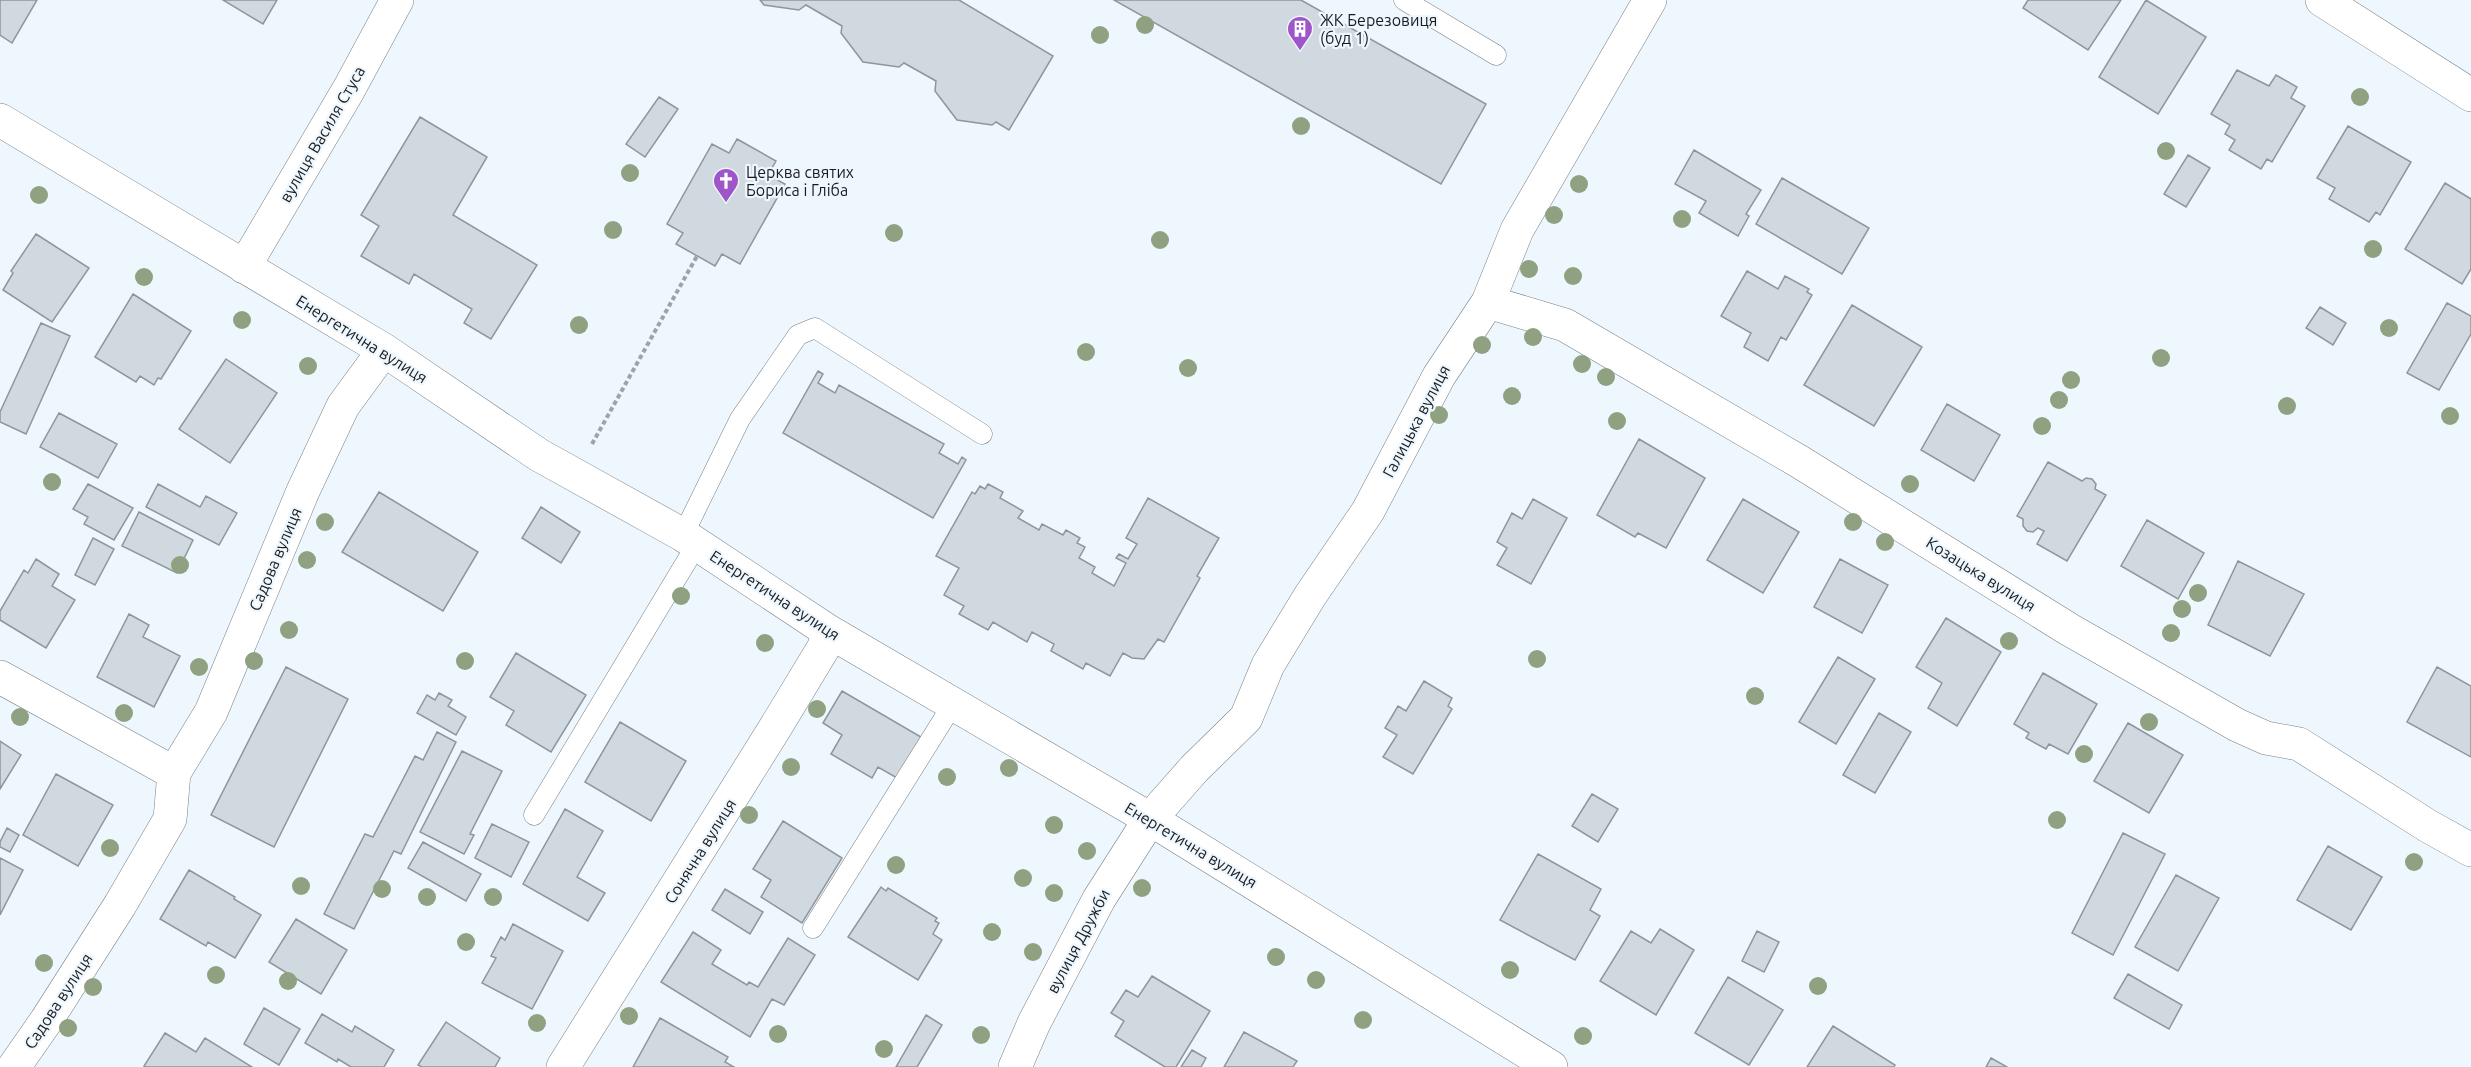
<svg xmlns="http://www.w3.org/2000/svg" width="2471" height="1067" font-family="Ubuntu,sans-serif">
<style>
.building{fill:#d0d9df;stroke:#8e969c;stroke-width:1.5}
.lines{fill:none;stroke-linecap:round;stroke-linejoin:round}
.service-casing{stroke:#798086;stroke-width:21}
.minor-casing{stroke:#798086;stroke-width:34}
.path{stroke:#9da3a8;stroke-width:4;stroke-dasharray:4.5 3;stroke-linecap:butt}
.service{stroke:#fff;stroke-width:20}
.minor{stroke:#fff;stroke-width:33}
.tree{fill:#8fa180}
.labels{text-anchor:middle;stroke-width:4.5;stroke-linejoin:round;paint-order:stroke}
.poi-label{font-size:16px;fill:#191c1e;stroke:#eff7fe;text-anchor:start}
.street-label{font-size:16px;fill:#191c1e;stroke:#eff7fe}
</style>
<rect width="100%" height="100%" fill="#eff7fe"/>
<path class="building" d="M0 0H37L12 43 0 35Z
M223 0H277L263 24Z
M760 0H959L1053 56 1009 130 996 122 992 125 957 120 935 91 936 81 904 63 899 67 863 62 841 33 842 26 806 5 799 10 764 5Z
M1114 0H1301L1486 104 1441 184Z
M2028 0H2121L2088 50 2023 8Z
M2146 0 2206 37 2158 114 2099 77Z
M2237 70 2269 86 2276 75 2297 87 2291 98 2305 106 2272 162 2267 159 2261 169 2229 150 2235 140 2225 134 2230 125 2211 114Z
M659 97 678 109 645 157 626 144Z
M420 117 487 157 453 215 537 265 491 339 464 323 472 309 414 274 409 284 361 256 379 226 361 215Z
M2348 126 2411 162 2380 215 2376 212 2369 222 2329 199 2335 188 2317 178Z
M737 139 776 161 768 175 785 184 740 264 722 254 715 266 676 244 683 233 667 224 712 144 729 153Z
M1694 150 1761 190 1746 214 1749 216 1738 236 1699 213 1706 201 1675 184Z
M2188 155 2210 168 2186 207 2164 194Z
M1782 178 1869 228 1842 274 1756 224Z
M2445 183 2471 199V269L2462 284 2405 249Z
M36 234 89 268 52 322 3 290 13 273 11 271Z
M1747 271 1778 289 1785 276 1809 289 1807 292 1812 295 1786 340 1781 337 1768 361 1744 347 1751 333 1721 316Z
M133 294 191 331 161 379 158 378 154 385 140 376 136 382 95 357Z
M2447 303 2471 316V334L2439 390 2407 373Z
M1852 305 1922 347 1874 426 1804 385Z
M2320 307 2346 323 2333 345 2306 328Z
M41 323 70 336 26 434 0 422V412Z
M226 359 277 393 230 463 179 429Z
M818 371 823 374 818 383 835 393 839 385 944 444 939 453 958 464 962 457 966 460 933 518 783 433Z
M1947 404 2000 435 1974 481 1921 450Z
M59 413 117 444 98 478 40 447Z
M1639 439 1705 478 1666 548 1638 533 1635 537 1597 515Z
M2048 462 2082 481 2086 478 2092 479 2096 484 2095 489 2106 495 2067 561 2037 544 2044 531 2038 528 2033 532 2027 531 2023 526V519L2017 516Z
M88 484 133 508 114 540 84 524 88 517 73 509Z
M158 484 200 507 206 496 237 513 219 545 146 507Z
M988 484 1003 492 1000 498 1023 511 1018 518 1039 530 1042 524 1063 535 1066 530 1080 538 1077 543 1085 547 1079 558 1095 567 1092 573 1114 586 1126 563 1116 558 1119 554 1128 559 1137 544 1126 538 1148 498 1219 538 1197 576 1200 578 1164 642 1158 639 1144 659 1132 658 1123 653 1110 676 1086 663 1083 669 1051 651 1054 644 1032 632 1027 642 993 622 988 630 959 614 964 606 944 595 959 568 936 556 972 492 975 494 980 486 985 489Z
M379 492 478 552 443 611 342 552Z
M1533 499 1567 518 1531 584 1497 565 1507 548 1497 542 1512 513 1522 519Z
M1743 499 1799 532 1763 593 1707 560Z
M541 507 580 532 561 563 522 538Z
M139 512 193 540 177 573 122 546Z
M2147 520 2204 553 2178 599 2121 566Z
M93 538 114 549 95 585 75 575Z
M36 559 59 574 52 586 75 600 46 648 0 620V611L24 570 28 573Z
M1840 559 1888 585 1862 633 1814 607Z
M2238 561 2304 594 2270 656 2208 625Z
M129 614 149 625 143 637 180 656 154 707 97 677Z
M1946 618 2001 652 1957 726 1928 708 1942 683 1916 667Z
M516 653 586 695 551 752 506 725 514 711 490 697Z
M1838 657 1875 679 1836 744 1799 722Z
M286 667 348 699 274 847 211 815Z
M2437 667 2471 686V757L2407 722Z
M2043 673 2097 704 2068 754 2049 744 2046 749 2026 738 2029 733 2014 724Z
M1424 681 1452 698 1448 706 1452 709 1413 774 1383 757 1397 735 1385 728 1398 706 1406 711Z
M842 691 921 737 897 778 878 767 872 778 831 754 842 735 823 723Z
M439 693 452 700 448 706 466 717 456 735 417 713 427 695 435 700Z
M1879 713 1911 732 1875 793 1843 775Z
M620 722 686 761 651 821 585 782Z
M2128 723 2183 755 2149 813 2094 781Z
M437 732 456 742 401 854 394 851 354 929 324 914 365 834 373 837 415 756 423 760Z
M0 741 21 755 0 789Z
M462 751 502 771 470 834 474 835 464 854 420 832Z
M56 774 113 805 78 866 23 835Z
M1592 794 1618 809 1598 842 1572 826Z
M565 809 603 831 577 877 605 893 588 921 523 884Z
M783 821 842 858 802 923 761 897 771 880 753 869Z
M492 824 529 842 511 877 475 858Z
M7 828 19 835 10 852 0 847V842Z
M2123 833 2165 854 2113 955 2072 933Z
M423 842 481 874 466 901 408 868Z
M2328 846 2382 877 2351 930 2297 900Z
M1538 854 1601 889 1590 910 1600 916 1575 960 1500 920Z
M0 858 23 870 0 915Z
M189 870 235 897 234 899 261 915 235 958 208 942 206 946 160 919Z
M2176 875 2219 898 2178 971 2135 947Z
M881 887 886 891 888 888 937 918 935 921 939 923 933 934 942 940 918 980 848 937Z
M725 889 763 912 750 934 712 910Z
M296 919 347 950 321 994 269 962Z
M513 924 563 951 532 1009 482 983 496 958 491 956 501 937 505 940Z
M1660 929 1694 950 1656 1015 1600 981 1631 931 1651 943Z
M1757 931 1779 942 1764 972 1742 961Z
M693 932 721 950 712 964 747 985 749 982 758 987 788 938 815 955 784 1005 772 999 750 1037 661 982Z
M2128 974 2182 1005 2169 1029 2114 998Z
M1152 976 1210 1011 1176 1067H1165L1115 1036 1124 1021 1111 1013 1126 990 1138 997Z
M1728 977 1783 1010 1749 1065 1695 1033Z
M264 1008 300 1029 279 1065 244 1044Z
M322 1014 352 1032 355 1026 394 1050 384 1067H351L338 1059 337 1062 305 1043Z
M926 1015 942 1025 917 1067H896Z
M660 1018 728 1057 725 1062 734 1067H633Z
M446 1022 500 1058 495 1067H422L418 1065Z
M1833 1026 1895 1065 1894 1067H1807Z
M1244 1032 1297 1061 1293 1067H1224Z
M165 1033 196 1052 205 1038 252 1067H147L144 1066Z
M1192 1050 1206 1058 1201 1067H1181Z
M1991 1058 2007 1067H1986Z"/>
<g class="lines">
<defs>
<path id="service" d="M1404 0 1496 55
M683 535 740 419 798 335 815 328 982 434
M534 815 697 544
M813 928 953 704"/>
<path id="minor" d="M2322 0 2471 95
M0 120 384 350 539 455 683 535 828 631 1150 819 1551 1067
M244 267 349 89 397 0
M1488 302 1565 325 1800 462 2070 630 2237 725 2266 738 2299 744 2428 826 2471 850
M0 677 174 773
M14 1067 46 1021 120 905 170 819 174 773 211 712 303 491 343 406 384 350
M563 1067 775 728 824 647 828 631
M1015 1067 1034 1023 1099 899 1150 819 1194 769 1246 718 1268 665 1310 596 1368 511 1439 376 1488 302 1517 230 1650 0"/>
</defs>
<use href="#service" class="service-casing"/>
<use href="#minor" class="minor-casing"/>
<path class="path" d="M592 444 697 256"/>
<use href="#service" class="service"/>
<use href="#minor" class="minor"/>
</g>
<g class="tree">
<circle cx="1145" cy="25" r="9"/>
<circle cx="1100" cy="35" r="9"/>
<circle cx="2360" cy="97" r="9"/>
<circle cx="1301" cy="126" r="9"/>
<circle cx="2166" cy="151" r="9"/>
<circle cx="630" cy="173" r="9"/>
<circle cx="1579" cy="184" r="9"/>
<circle cx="39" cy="195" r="9"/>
<circle cx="1554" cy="215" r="9"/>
<circle cx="1682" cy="219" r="9"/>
<circle cx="613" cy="230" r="9"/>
<circle cx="894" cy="233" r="9"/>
<circle cx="1160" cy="240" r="9"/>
<circle cx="2373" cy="249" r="9"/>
<circle cx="1529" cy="269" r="9"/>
<circle cx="1573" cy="276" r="9"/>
<circle cx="144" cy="277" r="9"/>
<circle cx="242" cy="320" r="9"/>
<circle cx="579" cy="325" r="9"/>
<circle cx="2389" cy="328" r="9"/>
<circle cx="1533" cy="337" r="9"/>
<circle cx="1482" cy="345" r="9"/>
<circle cx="1086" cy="352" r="9"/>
<circle cx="2161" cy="358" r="9"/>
<circle cx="1582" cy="364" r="9"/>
<circle cx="308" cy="366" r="9"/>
<circle cx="1188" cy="368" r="9"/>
<circle cx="1606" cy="377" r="9"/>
<circle cx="2071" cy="380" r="9"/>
<circle cx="1512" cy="396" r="9"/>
<circle cx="2059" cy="400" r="9"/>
<circle cx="2287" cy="406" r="9"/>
<circle cx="1439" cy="415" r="9"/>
<circle cx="2450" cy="416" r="9"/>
<circle cx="1617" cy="421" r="9"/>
<circle cx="2042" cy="426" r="9"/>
<circle cx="52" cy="482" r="9"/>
<circle cx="1910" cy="484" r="9"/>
<circle cx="325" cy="522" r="9"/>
<circle cx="1853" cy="522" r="9"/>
<circle cx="1885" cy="542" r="9"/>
<circle cx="307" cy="560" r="9"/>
<circle cx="180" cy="565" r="9"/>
<circle cx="2198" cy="593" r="9"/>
<circle cx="681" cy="596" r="9"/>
<circle cx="2182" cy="609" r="9"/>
<circle cx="289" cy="630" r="9"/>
<circle cx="2171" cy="633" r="9"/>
<circle cx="2009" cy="641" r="9"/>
<circle cx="765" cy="643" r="9"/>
<circle cx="1537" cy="659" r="9"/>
<circle cx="254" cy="661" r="9"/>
<circle cx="465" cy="661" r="9"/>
<circle cx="199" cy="667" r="9"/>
<circle cx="1755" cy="696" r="9"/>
<circle cx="817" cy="709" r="9"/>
<circle cx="124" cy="713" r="9"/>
<circle cx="20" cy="717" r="9"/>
<circle cx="2149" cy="722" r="9"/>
<circle cx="2084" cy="754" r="9"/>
<circle cx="791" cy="767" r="9"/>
<circle cx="1009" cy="768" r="9"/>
<circle cx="947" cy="777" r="9"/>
<circle cx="749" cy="815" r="9"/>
<circle cx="2057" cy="820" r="9"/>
<circle cx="1054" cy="825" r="9"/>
<circle cx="110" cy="848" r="9"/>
<circle cx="1087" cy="851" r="9"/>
<circle cx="2414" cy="862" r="9"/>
<circle cx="896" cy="865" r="9"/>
<circle cx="1023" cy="878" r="9"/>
<circle cx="301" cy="886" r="9"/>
<circle cx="1142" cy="888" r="9"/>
<circle cx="382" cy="889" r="9"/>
<circle cx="1054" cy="893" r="9"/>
<circle cx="427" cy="897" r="9"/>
<circle cx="493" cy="897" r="9"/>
<circle cx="992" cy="932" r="9"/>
<circle cx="466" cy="942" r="9"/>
<circle cx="1033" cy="952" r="9"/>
<circle cx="1276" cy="957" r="9"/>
<circle cx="44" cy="963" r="9"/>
<circle cx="1510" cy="970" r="9"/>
<circle cx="216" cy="975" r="9"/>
<circle cx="1316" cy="980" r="9"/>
<circle cx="288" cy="981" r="9"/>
<circle cx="1818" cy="986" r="9"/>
<circle cx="93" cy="987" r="9"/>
<circle cx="629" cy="1016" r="9"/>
<circle cx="1363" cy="1020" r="9"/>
<circle cx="537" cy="1023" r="9"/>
<circle cx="68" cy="1028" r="9"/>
<circle cx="778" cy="1034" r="9"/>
<circle cx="981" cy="1035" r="9"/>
<circle cx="1583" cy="1036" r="9"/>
<circle cx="884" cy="1049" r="9"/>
</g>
<defs>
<symbol id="building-pin" viewBox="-11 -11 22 30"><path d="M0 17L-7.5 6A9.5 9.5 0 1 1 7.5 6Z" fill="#9e55c8" stroke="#eff7fe"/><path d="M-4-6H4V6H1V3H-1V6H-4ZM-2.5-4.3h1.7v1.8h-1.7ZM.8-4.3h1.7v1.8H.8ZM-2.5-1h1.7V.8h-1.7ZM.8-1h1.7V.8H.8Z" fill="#fff"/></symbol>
<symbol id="church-pin" viewBox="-11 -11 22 30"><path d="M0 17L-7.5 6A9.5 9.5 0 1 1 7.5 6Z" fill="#9e55c8" stroke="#eff7fe"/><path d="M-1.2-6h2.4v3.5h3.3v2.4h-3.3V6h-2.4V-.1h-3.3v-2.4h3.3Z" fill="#fff"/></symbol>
</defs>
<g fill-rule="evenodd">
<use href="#building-pin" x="1285" y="14" width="30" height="40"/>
<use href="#church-pin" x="711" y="166" width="30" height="40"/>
</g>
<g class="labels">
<g class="poi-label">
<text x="1320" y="26">ЖК Березовиця<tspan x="1320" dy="18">(буд 1)</tspan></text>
<text x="746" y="178">Церква святих<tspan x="746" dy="18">Бориса і Гліба</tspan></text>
</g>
<g class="street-label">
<text transform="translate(322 134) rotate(-60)" y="6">вулиця Василя Стуса</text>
<text transform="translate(362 339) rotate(32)" y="6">Енергетична вулиця</text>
<text transform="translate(1416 421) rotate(-62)" y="6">Галицька вулиця</text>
<text transform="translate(275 559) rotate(-67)" y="6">Садова вулиця</text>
<text transform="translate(1981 574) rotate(32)" y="6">Козацька вулиця</text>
<text transform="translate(775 595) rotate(33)" y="6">Енергетична вулиця</text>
<text transform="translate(1191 845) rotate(31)" y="6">Енергетична вулиця</text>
<text transform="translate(700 851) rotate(-58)" y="6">Сонячна вулиця</text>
<text transform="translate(1078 941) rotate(-62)" y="6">вулиця Дружби</text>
<text transform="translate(58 1001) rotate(-57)" y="6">Садова вулиця</text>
</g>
</g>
</svg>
